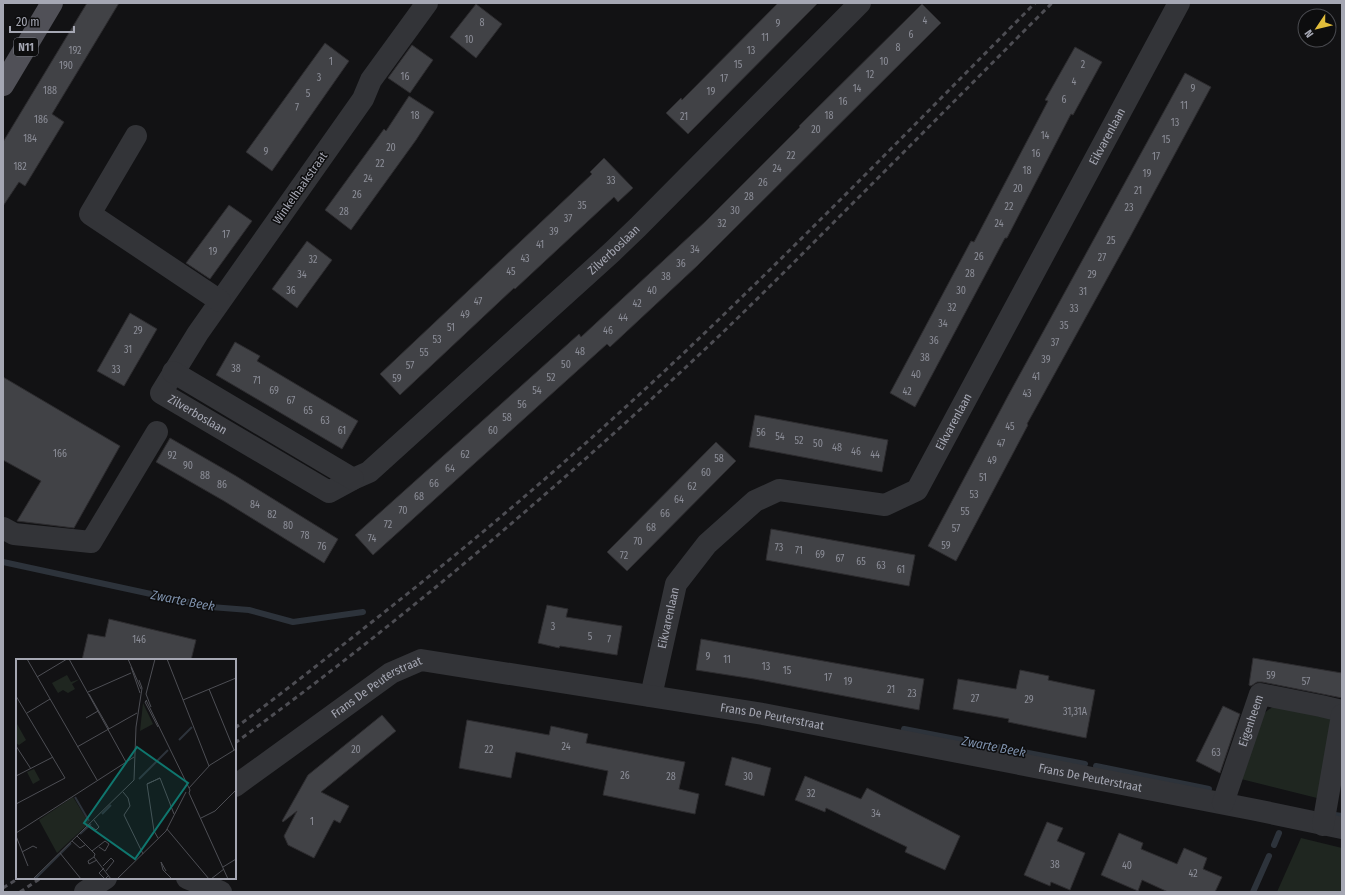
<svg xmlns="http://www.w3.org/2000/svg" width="1345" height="895" font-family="'Fira Sans Condensed',sans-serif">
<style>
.green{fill:#1f2620}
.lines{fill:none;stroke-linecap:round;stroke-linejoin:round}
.stream{stroke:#2d333b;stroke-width:6}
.building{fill:#414246;stroke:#2d2c2f}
.minor{stroke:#333438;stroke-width:22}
.major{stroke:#505057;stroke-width:22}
.rail{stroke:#4d4d53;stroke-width:3;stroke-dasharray:5 4;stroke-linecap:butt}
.labels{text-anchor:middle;stroke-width:3;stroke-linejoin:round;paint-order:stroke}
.number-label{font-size:10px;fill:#8c8e98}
.shield{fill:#0d0d0e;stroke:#777982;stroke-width:1}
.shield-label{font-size:11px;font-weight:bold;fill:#a5a7b3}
.street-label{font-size:12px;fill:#a5a7b3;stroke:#0d0d0e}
.water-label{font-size:13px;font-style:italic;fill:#7e91ac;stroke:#0d0d0e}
.inset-river{fill:none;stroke:#2d333b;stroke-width:2}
.inset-road{fill:none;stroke:#4d4e54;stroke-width:1}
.view{fill:#0f766e;fill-opacity:0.15;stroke:#0f766e;stroke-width:2}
.inset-edge{fill:none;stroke:#a5a7b3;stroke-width:2}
</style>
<rect width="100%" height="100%" fill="#121214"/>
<path class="green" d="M1276 705 1328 715 1332 724 1317 798 1237 778 1257 720 1268 710Z
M1301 838 1342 848V892H1277Z"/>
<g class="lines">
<path class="stream" d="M3 562 211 607 249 610 293 622 363 612
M904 729 1085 764
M1096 766 1209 789
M1328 814 1342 816
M1274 845 1279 833
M1253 892 1269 856"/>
</g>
<path class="building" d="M87 3H119L52 114 64 122 25 186 19 182 3 206V142Z
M778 3H818L688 134 666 113 681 98 682 100Z
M476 4 502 24 476 58 450 37Z
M922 4 941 23 697 266 610 347 607 344 373 555 355 535 579 334 581 337 706 221 800 127 799 126Z
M325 43 349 61 272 171 246 152Z
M412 45 433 60 410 93 388 78Z
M1075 47 1102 62 1073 115 1071 114 1007 238H1005L915 407 890 393 971 241 974 242 1048 101 1045 100Z
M1185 73 1211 87 1129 239 1027 424 1028 425 956 561 928 546 1009 394Z
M409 96 434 112 416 140 351 230 325 210 384 129 386 131Z
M604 158 633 188 618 202 614 197 515 289 514 288 400 395 380 374 592 174 590 172Z
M229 205 252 221 210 279 186 263Z
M307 241 332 260 297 308 272 289Z
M130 313 157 329 124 386 97 371Z
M235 342 260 356 257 361 358 421 342 449 216 375Z
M3 377 120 446 74 528 17 521 41 481 3 460Z
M755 415 888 440 882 472 749 447Z
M170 438 236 476 338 539 324 563 224 501 156 462Z
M716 442 736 461 627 571 607 552Z
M771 529 915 555 909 586 766 560Z
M547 605 568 609 566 617 622 626 617 655 560 646 559 648 538 643Z
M109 619 196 640 191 660H82L88 634 105 637Z
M701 639 924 679 919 710 754 679 696 670Z
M1253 658 1342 673V698L1262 682H1257L1251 686 1249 685Z
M1020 670 1049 676 1048 680 1095 690 1086 738 1008 722 1009 719 953 709 958 679 1016 689Z
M1223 706 1240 714 1220 773 1196 761Z
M382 715 396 731 321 792 349 806 340 823 334 820 314 858 288 845 284 836 297 811 283 822 282 821 308 775Z
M467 720 549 735 551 726 588 734 586 743 685 762 679 789 699 794 695 814 603 795 608 771 516 752 511 778 459 768Z
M732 757 771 768 764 796 725 785Z
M805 776 861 799 867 788 960 836 945 870 905 852 907 847 826 808 825 812 795 800Z
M1047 822 1063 828 1057 841 1085 853 1070 890 1051 882 1050 886 1024 875Z
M1119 833 1143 843 1141 849 1177 864 1184 848 1207 858 1203 869 1222 877 1215 892H1168L1142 880 1138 891 1101 875Z"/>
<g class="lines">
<g class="minor">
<path id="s1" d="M427 3 371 80 363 99 198 333 161 393 329 492 353 479 369 472 612 252 638 227 860 3"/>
<path d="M136 136 90 214 220 301"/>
<path d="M173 372 353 479"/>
<path d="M3 528 14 534 91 542 157 432"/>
<path id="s2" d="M651 696 676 584 707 544 755 501 779 490 885 505 917 490 1179 3"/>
<path id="s3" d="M235 786 391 673 421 660 763 714 1256 810 1342 828"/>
<path id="s4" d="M1223 803 1260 694 1321 706 1342 711"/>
<path d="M1323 825 1342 715"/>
<path d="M187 878 221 892"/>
<path d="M85 892 106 878"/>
</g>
<path class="major" d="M3 85 52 3"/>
<path class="rail" d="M235 728C280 695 324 660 368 625 488 531 603 431 712 326 822 220 928 111 1035 3
M235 743C405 619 566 481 719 336 768 289 816 240 864 192 927 129 989 66 1052 3
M3 888 19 878
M20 892 41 878"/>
</g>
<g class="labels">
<g class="number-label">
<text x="925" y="24">4</text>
<text x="482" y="26">8</text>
<text x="778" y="27">9</text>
<text x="911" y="38">6</text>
<text x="765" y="41">11</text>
<text x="469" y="43">10</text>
<text x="898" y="51">8</text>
<text x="75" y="54">192</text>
<text x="751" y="54">13</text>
<text x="331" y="65">1</text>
<text x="884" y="65">10</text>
<text x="738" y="68">15</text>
<text x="1083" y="68">2</text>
<text x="66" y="69">190</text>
<text x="870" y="78">12</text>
<text x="405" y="80">16</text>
<text x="319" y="81">3</text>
<text x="724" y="82">17</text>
<text x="1074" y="85">4</text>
<text x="857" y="92">14</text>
<text x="1193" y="92">9</text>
<text x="50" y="94">188</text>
<text x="711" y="95">19</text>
<text x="308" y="97">5</text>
<text x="1064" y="103">6</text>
<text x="843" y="105">16</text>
<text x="1184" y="109">11</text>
<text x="297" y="111">7</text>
<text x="415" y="119">18</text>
<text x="829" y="119">18</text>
<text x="684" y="120">21</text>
<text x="41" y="123">186</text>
<text x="1175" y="126">13</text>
<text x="816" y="133">20</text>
<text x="1045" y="139">14</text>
<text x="30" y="142">184</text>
<text x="1166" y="143">15</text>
<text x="391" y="151">20</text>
<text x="266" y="155">9</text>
<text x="1036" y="157">16</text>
<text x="791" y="159">22</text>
<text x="1156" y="160">17</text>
<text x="380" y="167">22</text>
<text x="20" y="170">182</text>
<text x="777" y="172">24</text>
<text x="1027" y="174">18</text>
<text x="1147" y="177">19</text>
<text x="368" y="182">24</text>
<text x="611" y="184">33</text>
<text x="763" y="186">26</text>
<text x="1018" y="192">20</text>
<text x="1138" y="194">21</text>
<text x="357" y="198">26</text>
<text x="749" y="200">28</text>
<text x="582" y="209">35</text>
<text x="1009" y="210">22</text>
<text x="1129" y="211">23</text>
<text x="735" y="214">30</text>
<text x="344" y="215">28</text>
<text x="568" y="222">37</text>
<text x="722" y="227">32</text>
<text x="999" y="227">24</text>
<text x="554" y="235">39</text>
<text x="226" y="238">17</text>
<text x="1111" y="244">25</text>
<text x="540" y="248">41</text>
<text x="695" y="253">34</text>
<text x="213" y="255">19</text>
<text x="979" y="260">26</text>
<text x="1102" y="261">27</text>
<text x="525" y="262">43</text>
<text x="313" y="263">32</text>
<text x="681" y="267">36</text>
<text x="511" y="275">45</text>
<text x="970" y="277">28</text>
<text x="302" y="278">34</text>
<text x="1092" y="278">29</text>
<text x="666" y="280">38</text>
<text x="291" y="294">36</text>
<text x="652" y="294">40</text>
<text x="961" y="294">30</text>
<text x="1083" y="295">31</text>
<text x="478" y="305">47</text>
<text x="637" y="307">42</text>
<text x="952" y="311">32</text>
<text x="1074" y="312">33</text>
<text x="465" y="318">49</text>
<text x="623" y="321">44</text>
<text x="943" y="327">34</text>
<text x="1064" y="329">35</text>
<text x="451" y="331">51</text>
<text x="138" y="334">29</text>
<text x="608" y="334">46</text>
<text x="437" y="343">53</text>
<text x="934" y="344">36</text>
<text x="1055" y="346">37</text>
<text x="128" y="353">31</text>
<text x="580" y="355">48</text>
<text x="424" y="356">55</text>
<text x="925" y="361">38</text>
<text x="1046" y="363">39</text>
<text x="566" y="368">50</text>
<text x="410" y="369">57</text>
<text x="236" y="372">38</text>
<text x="116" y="373">33</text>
<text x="916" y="378">40</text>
<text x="1036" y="380">41</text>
<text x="551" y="381">52</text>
<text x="397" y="382">59</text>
<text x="257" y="384">71</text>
<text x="274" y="394">69</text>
<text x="537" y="394">54</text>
<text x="907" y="395">42</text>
<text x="1027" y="397">43</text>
<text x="291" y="404">67</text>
<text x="522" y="408">56</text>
<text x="308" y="414">65</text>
<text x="507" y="421">58</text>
<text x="325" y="424">63</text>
<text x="1010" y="430">45</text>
<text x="342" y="434">61</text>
<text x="493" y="434">60</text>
<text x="761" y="436">56</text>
<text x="780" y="440">54</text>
<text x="799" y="444">52</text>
<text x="818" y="447">50</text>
<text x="1001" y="447">47</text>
<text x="837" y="451">48</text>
<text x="856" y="455">46</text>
<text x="60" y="457">166</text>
<text x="465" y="458">62</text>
<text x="875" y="458">44</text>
<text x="172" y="459">92</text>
<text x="719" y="462">58</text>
<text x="992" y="464">49</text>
<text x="188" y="469">90</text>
<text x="450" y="472">64</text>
<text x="706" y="476">60</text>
<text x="205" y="479">88</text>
<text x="983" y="481">51</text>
<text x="434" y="487">66</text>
<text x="222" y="488">86</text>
<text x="692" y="490">62</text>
<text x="974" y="498">53</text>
<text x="419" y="500">68</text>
<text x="679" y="503">64</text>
<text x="255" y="508">84</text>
<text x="403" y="514">70</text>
<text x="965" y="515">55</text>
<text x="665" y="517">66</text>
<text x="272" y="518">82</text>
<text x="388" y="528">72</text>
<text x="288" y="529">80</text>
<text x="651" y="531">68</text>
<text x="956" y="532">57</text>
<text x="305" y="539">78</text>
<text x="372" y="542">74</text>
<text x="638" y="545">70</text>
<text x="946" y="549">59</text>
<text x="322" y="550">76</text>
<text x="779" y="551">73</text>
<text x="799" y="554">71</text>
<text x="820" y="558">69</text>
<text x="624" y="559">72</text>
<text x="840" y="562">67</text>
<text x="861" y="565">65</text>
<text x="881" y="569">63</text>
<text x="901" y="573">61</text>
<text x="553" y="630">3</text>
<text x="590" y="640">5</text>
<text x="139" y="643">146</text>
<text x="609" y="643">7</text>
<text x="708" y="660">9</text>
<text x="727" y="663">11</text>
<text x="766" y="670">13</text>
<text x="787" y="674">15</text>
<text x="1271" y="679">59</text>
<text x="828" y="681">17</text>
<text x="848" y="685">19</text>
<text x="1306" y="685">57</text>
<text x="891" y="693">21</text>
<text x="912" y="697">23</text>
<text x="975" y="702">27</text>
<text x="1029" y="703">29</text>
<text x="1075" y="715">31,31A</text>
<text x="566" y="750">24</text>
<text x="356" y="753">20</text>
<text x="489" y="753">22</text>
<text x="1216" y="756">63</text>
<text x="625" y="779">26</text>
<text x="671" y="780">28</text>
<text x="748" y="780">30</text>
<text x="811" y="797">32</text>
<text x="876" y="817">34</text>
<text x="312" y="825">1</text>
<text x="1055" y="868">38</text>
<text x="1127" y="869">40</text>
<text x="1193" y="877">42</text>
</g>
<rect class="shield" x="14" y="38" width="24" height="18" rx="3"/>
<g class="shield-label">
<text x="26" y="51">N11</text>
</g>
<g class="street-label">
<text dy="4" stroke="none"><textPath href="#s2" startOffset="800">Eikvarenlaan</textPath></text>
<text transform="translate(300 188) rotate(-55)" y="4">Winkelhaakstraat</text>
<text dy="4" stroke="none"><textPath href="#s1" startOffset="1043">Zilverboslaan</textPath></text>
<text dy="4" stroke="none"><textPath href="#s1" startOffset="515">Zilverboslaan</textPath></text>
<text dy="4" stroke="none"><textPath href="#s2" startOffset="476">Eikvarenlaan</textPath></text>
<text dy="4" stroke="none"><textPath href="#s2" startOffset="80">Eikvarenlaan</textPath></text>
<text dy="4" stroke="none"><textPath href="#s3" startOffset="173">Frans De Peuterstraat</textPath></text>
<text dy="4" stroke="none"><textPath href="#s3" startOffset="581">Frans De Peuterstraat</textPath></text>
<text dy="4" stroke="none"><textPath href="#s4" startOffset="87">Eigenheem</textPath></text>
<text dy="4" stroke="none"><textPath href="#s3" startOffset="905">Frans De Peuterstraat</textPath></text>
</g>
<g class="water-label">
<text transform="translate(183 600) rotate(11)" y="5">Zwarte Beek</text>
<text transform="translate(994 746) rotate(11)" y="5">Zwarte Beek</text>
</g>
</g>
<g transform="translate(16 659)">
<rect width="220" height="220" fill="#121214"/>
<path d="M51 16 55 23 64 20 56 25 59 30 52 34 47 31 42 34 36 24ZM127 44 137 65 124 72ZM1 65 10 81 3 86 0 84ZM18 110 24 121 17 125 11 113ZM57 138 73 164 41 194 23 161Z" fill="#1f2620"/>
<path class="inset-river" d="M163 81 176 68M123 120 152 91M59 138 73 162M86 155 95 146M64 175 75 165M19 220 55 184"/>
<path class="inset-road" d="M11 0 81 121M53 0 110 103M112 0 125 30M151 0 193 107M115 8 124 34M21 18 51 0M193 30 218 91M72 33 115 14M73 35 93 70M0 37 49 119 0 145M130 41 174 131 173 134 212 220M131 41 129 43 142 68M167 41 220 19M135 48 130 35 139 0M11 54 34 40M70 59 82 52M0 87 15 110M61 88 121 54M0 117 37 98M144 119 158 155M131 125 138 172 142 179M131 125 144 119M131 125 144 119M173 129 194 106 220 90M107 133 112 139 114 147 108 156 127 195M185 159 199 152 220 131M73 166 80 171 83 168 78 161M151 170 193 220M0 174 118 98M0 177 12 207M61 177 79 195 78 198 95 220M56 182 64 189 69 186M76 192 89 182 93 185 89 192 83 188M6 193 17 187 21 189M44 194 65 220M78 198 72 202 73 205 81 201M87 207 95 199 98 202 90 212M207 208 220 200M88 209 83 214 89 220 93 216M150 212 145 203 147 211 156 220M17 220 118 121 120 68 126 29 123 21M101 220 150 172 170 133M195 220 208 210"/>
<path class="view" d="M121 88 172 124 119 200 68 164Z"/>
<rect width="220" height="220" class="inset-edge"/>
</g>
<rect width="1345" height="895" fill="none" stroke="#a5a7b3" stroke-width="8"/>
<g transform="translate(1317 28) rotate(235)"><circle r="19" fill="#0d0d0e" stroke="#4a4b50"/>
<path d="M0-3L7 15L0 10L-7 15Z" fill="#e2be3b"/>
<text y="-6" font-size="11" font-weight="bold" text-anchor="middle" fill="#a5a7b3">N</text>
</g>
<path d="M10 26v6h64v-6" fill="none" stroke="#a5a7b3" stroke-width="2"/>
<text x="16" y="26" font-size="12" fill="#a5a7b3" stroke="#0d0d0e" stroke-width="3" paint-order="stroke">20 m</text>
</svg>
